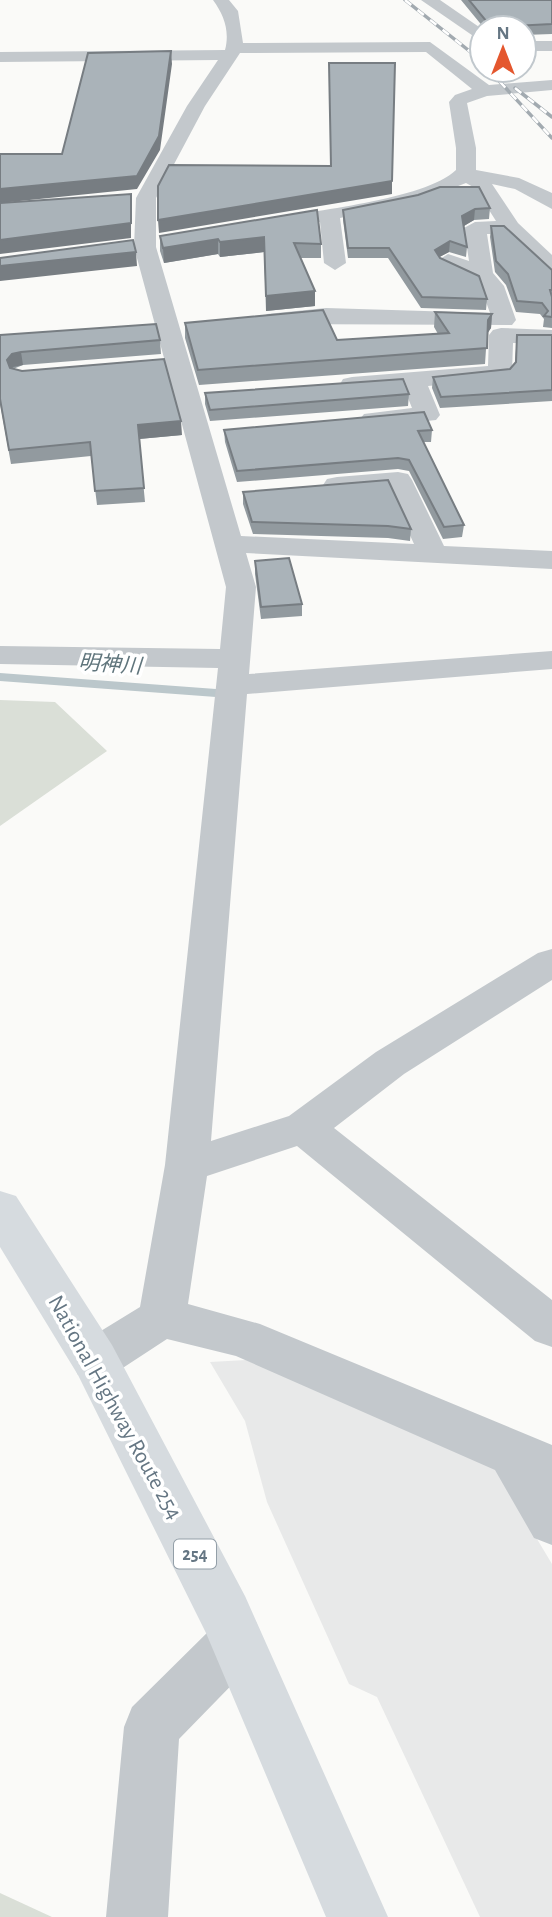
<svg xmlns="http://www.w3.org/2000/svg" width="552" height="1917" font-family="'Alegreya Sans','Noto Sans JP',sans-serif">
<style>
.built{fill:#e8e9e9}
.green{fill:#dadfd7}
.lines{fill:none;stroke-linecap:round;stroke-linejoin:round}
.stream{fill:#bbc7cb;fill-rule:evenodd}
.minor{fill:#c3c8cc;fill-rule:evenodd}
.highway{fill:#d6dbdf;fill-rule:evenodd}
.rail-casing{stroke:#a2aab0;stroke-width:3.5}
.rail{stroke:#fff;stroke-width:2.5;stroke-dasharray:8;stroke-linecap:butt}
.wall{fill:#929a9f}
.shaded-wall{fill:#777d82}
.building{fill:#aab3b9;stroke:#777d82;stroke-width:2}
.labels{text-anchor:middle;stroke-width:7;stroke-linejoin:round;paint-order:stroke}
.shield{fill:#fff;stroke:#939fa8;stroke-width:2}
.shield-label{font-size:18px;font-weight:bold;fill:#657683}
.water-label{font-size:21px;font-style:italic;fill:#60757c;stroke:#fff}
.near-street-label{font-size:23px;fill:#657683;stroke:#fff}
</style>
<rect width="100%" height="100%" fill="#fafaf8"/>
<path class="built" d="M246 1360 489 1459 552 1564V1917H480L377 1697 349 1684 267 1502 245 1421 210 1362Z"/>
<path class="green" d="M0 700 55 702 107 751 0 826Z
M0 1893 52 1917H0Z"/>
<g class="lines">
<path class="stream" d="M0 673 216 689 223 693 216 697 0 681Z"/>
<path class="minor" d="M213 0H229L238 11 243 43 430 42 489 85 552 80V90L487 96 467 103 476 148V170L519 178 552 193V209L515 189 492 184 518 223 552 255V274L544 272 505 234H487L493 273 504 286 516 320 512 325 267 324 263 319 267 314 326 308 490 313 480 285 440 266 437 261 448 254 469 261 464 228 475 222 496 221 475 188 466 183 414 203 340 218 346 263 335 270 324 263 320 222 265 231 254 225 265 219C311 211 424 200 456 170V148L449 102 455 95 472 89 426 52 240 53 205 106 156 198V247L241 536 414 544 389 489 337 493 327 491 323 485 327 479 337 477 398 472 408 474 412 480 444 546 552 551V569L246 553 256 587 249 674 552 651V669L247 694 211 1141 289 1116 376 1052 538 953 552 949V980L404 1074 334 1128 552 1300V1347L535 1341 297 1146 207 1176 188 1304 260 1324 552 1445V1545L534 1538 495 1470 236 1356 167 1339 112 1375 95 1381 78 1375 71 1360 78 1345 140 1307 165 1165 218 668 0 664V646L220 649 226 587 134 247 136 198 187 106 218 60 0 62V52L225 50C230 31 224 15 213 0Z
M421 0H440L482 29V42Z
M524 41H552V51H524Z
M501 328 552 330V344L513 343 512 373 509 378 428 386 440 415 436 420 373 427 364 424 360 419 364 414 412 408 404 388 343 389 340 384 343 379 352 377 488 366 489 335 493 330Z
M237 1614 256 1622 264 1641 256 1660 179 1739 168 1917H106L124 1727 132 1707 218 1622Z"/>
<path class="highway" d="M0 1191 16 1196 112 1345 245 1596 388 1917H326L206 1633 78 1375 0 1247Z"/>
<defs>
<path id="rail" d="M405 0 482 61
M489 70 552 138
M515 88 552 117"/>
</defs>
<use href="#rail" class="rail-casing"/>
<use href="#rail" class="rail"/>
</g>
<path class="wall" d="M461 0H552V34L524 35V28H484Z
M490 208 489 219 474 220 464 226 467 247 466 257 449 252 439 257 487 299 486 310 421 308 388 258H348L343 220V210Z
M491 226 552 270V328L543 327 544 319 540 314 516 312 506 285 495 272 490 237Z
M160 236 321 244V258H300L315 306 266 311 264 252 220 257 218 254 164 263 160 251Z
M435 312 492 314 491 328 487 334 485 364 199 385 185 338V323L337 340 438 334 434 327Z
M0 335 160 340 161 354 23 365 13 369 182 435 139 439 145 502 97 505 91 456 11 464 0 403Z
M517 335H552V401L440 408 432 388 433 377 510 369 515 363Z
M205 393 409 394 408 406 210 421 205 404Z
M224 430H432L431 442H423L464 525 462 537 443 539 409 471 398 469 237 482 225 442Z
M243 492 411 529 410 541 388 538 253 534 243 504Z
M255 561 302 604V616L261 619 255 574Z"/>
<path class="shaded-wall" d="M171 51 172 64 160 150 137 189 0 203V189L137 176Z
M392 181V194L159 233 158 220Z
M131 194V238L0 254V240Z
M475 209 474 220 462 227V216Z
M264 237V252L220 257V242Z
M218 239V254L164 263 163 248Z
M450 241 449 252 434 260 435 250Z
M136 252 137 266 0 281V266Z
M315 291V306L266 311V296Z
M492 314 491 328 486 335 488 320Z
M21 352 23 365 13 367 9 374 7 360 12 354Z
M181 421 182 435 139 439 138 425Z"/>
<path class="building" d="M469 0H552V24L491 27Z
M171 51 159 136 137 176 0 189V154H62L88 53Z
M329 63H395L392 181 158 220V186L169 165 331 166Z
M440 187H479L490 208 475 209 462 216 467 247 450 241 435 250 440 258 479 276 487 299 422 297 389 248H348L343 210 418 195Z
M131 194V223L0 240V203Z
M317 210 321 244 294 243 315 291 266 296 264 237 220 242 218 239 163 248 160 236Z
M491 226H504L552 270V290H550L552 297V317L544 316 548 311 542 303 517 301 508 274 496 261Z
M133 240 136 252 0 266V258Z
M323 310 337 340 449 333 435 312 492 314 488 320 487 348 198 370 185 323Z
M156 324 160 340 21 352 12 354 7 360 10 368 22 371 164 359 181 421 138 425 144 488 95 491 90 442 9 450 0 399V335Z
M517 335H552V390L441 397 433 377 510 369 516 362Z
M403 379 409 394 210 410 205 393Z
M424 412 432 430 418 431 464 525 444 527 409 460 398 458 237 471 224 430Z
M388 480 411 529 388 526 252 522 243 492Z
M289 558 302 604 261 607 255 561Z"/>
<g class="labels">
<rect class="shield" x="174" y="1539.5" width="42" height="29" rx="5"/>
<g class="shield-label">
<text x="195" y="1560">254</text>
</g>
<g class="water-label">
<text transform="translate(110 664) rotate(4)" y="7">明神川</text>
</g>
<g class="near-street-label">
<text transform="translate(116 1407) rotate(61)" y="8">National Highway Route 254</text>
</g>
</g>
<g transform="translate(503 49)"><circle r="33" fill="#ffffff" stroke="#c1c8cd" stroke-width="2"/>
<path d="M0-5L12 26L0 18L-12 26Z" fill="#e4572e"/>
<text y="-10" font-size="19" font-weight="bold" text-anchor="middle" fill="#657683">N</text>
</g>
</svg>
